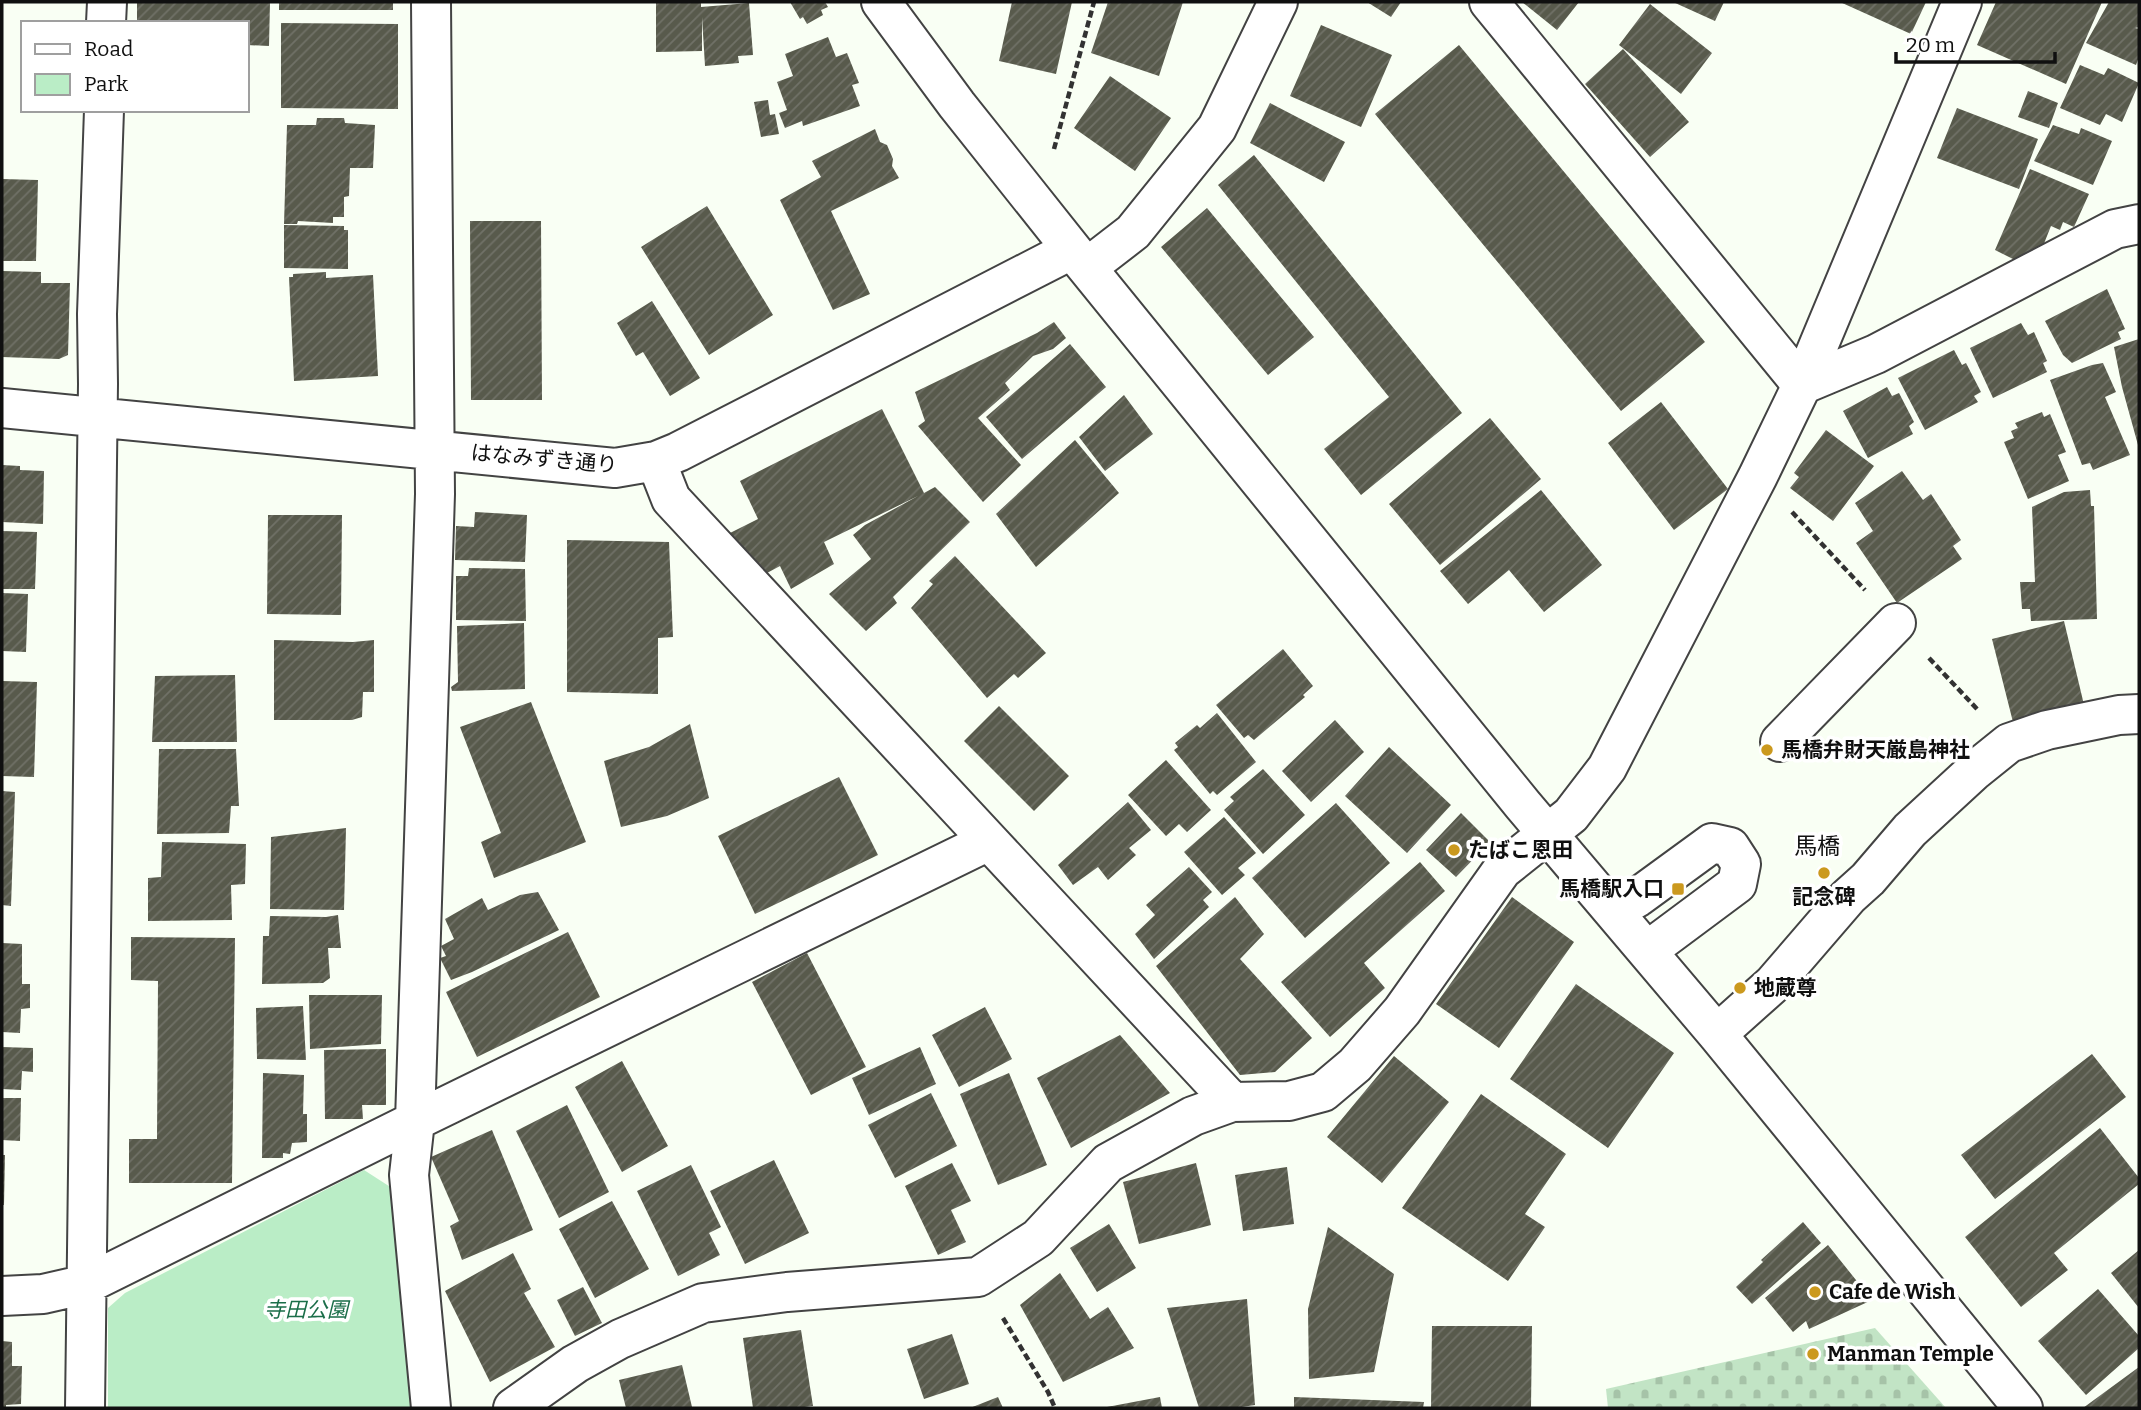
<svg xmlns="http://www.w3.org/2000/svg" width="2141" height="1410" font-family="Bitter,'Noto Sans JP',serif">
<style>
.cemetery{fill:url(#cemetery-stones)}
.park{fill:#baedc6}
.building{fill:url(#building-hatch)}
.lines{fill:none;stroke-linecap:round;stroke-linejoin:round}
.minor-casing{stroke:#434343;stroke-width:42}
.path{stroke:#323232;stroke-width:4.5;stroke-dasharray:7 3.5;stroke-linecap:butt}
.minor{stroke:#fff;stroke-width:38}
.poi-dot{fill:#cb991e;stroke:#fff;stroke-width:2.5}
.labels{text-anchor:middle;stroke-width:7;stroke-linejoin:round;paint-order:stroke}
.street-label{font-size:21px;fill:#101010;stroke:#fff}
.poi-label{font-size:21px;font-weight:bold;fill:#101010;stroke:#fff;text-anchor:start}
.park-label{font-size:21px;font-style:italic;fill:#1b6e49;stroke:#fff}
.neighbourhood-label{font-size:23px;fill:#101010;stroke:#fff}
</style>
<defs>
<pattern id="cemetery-stones" width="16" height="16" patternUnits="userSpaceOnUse" patternTransform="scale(1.75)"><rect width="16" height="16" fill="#c2e4c5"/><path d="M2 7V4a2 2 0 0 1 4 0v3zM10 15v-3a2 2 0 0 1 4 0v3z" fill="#a6c3a8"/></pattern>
<pattern id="building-hatch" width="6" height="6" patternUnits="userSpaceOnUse" patternTransform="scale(1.75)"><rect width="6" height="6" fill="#585a4c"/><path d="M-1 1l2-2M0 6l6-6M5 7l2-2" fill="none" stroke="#707167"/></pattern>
</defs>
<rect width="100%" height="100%" fill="#f9fff4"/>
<path class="cemetery" d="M1875 1328 1946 1408H1608L1606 1389Z"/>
<path class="park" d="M364 1170 395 1190 414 1408H108V1308L125 1293Z"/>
<path class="building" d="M137 2H270L269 46 247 45V23H137Z
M279 2H393V10H279Z
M656 2H701V7L749 3 753 55 738 56 739 63 705 66 702 17V51L656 52Z
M790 2H825L828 7 821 10 823 15 807 24 803 17 800 19Z
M1012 2H1072L1056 74 999 61Z
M1108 2H1183L1159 76 1091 53Z
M1367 2H1401L1391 17Z
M1522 2H1579L1557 30Z
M1673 2H1724L1715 21Z
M1840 2H1926L1911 34Z
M1996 2H2102L2066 84 1977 45Z
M2109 2H2139V27L2135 28 2139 29V57L2136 65 2086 43Z
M1650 4 1712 53 1681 94 1619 45Z
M281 23 398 24V109L281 108Z
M1321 25 1392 55 1361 127 1290 96Z
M828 37 836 57 847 53 859 83 852 85 860 106 803 126 802 121 785 128 779 113 787 110 777 82 793 76 785 54Z
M1459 45 1705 342 1621 411 1375 114Z
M1623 49 1689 122 1650 157 1585 84Z
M2080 65 2104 75 2108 68 2139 83 2122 122 2106 114 2100 125 2060 108Z
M1110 76 1171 118 1135 171 1074 128Z
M2028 91 2058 103 2049 128 2018 117Z
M768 100 770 115 775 114 779 134 761 137 754 102Z
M1270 103 1345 142 1324 182 1250 143Z
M1957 108 2038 139 2019 189 1937 158Z
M317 118H344L345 123 375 125 373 168H350L349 196 344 197V217H333V223L298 221 297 224H284L287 125H316Z
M2053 125 2079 134 2081 128 2112 141 2093 185 2034 161Z
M875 129 880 142 887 145 893 159 892 166 899 178 831 211 870 294 833 310 780 200 821 177 812 161Z
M1254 155 1462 413 1361 495 1324 449 1389 397 1218 185Z
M2030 169 2089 194 2074 227 2063 222 2060 230 2051 226 2041 251 2015 260 1995 250Z
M2 179 38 180 36 261H2Z
M707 206 773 315 709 355 641 247Z
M1207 208 1314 337 1268 375 1161 247Z
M470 221H541L542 400H471Z
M284 225 344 226V230H348V269L284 268Z
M2 271 41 272V283H70L68 355 59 359 2 357Z
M326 272V278L373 275 378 376 294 381 289 277H293V274Z
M2107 289 2125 329 2118 332 2121 339 2072 363 2063 355 2045 321Z
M652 301 700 378 670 396 643 352 636 356 617 323Z
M1054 322 1066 338 1053 349 1033 356 1005 383 1010 390 978 418 1021 465 983 502 918 426 925 421 915 392 1037 333Z
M2021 323 2028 335 2034 332 2047 361 2043 363 2047 372 1993 398 1970 348Z
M2139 339V445H2138L2122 387 2114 347Z
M1070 344 1106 387 1022 459 986 417Z
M1954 350 1962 365 1966 363 1981 392 1974 396 1978 402 1925 430 1898 378Z
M2103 363 2116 392 2105 397 2130 455 2093 470 2090 463 2082 465 2050 380 2092 365Z
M1887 387 1892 396 1899 393 1914 422 1909 426 1913 434 1868 458 1843 411Z
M1124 395 1153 434 1105 471 1079 437Z
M1661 402 1728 489 1674 530 1608 443Z
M882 409 924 493 935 487 970 522 893 597 897 603 866 631 829 594 871 559 853 535 865 525 918 496 824 542 834 564 791 589 780 566 767 573 728 534 758 519 740 481Z
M2042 412 2044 417 2050 414 2066 452 2058 455 2069 481 2028 499 2004 442 2014 438 2011 431 2018 428 2015 423Z
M1490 418 1541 479 1440 565 1389 504Z
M1826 430 1874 466 1833 521 1790 488 1799 477 1794 473Z
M1075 440 1119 493 1036 567 996 514Z
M2 465 20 466V470L44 471 43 524 2 522Z
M1902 471 1923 500 1931 494 1961 540 1953 546 1962 559 1897 603 1856 543 1873 531 1855 503Z
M1541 490 1602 565 1544 612 1509 570 1468 604 1440 571Z
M2090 490 2091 506H2094L2097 619 2031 621 2030 609H2022L2020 582H2035L2032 507 2064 492Z
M475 512 527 515 525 562 455 560 456 526 474 527Z
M268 515H342L341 615 267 614Z
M2 531 37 532 35 589H2Z
M567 540 669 542 673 637 658 638V694L567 692Z
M955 556 1046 653 1018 678 1014 674 987 698 911 608 933 584 929 581Z
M469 568 525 569 526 621 456 620V576H468Z
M2 593 28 594 26 652 2 651Z
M2064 621 2085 709 2014 726 1992 639Z
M524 623 525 689 452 691 451 687 458 682 457 626Z
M274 640 353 642 374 640V692H363L362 717 352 720H274Z
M1283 649 1313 686 1303 695 1305 697 1254 740 1248 735 1244 738 1216 705Z
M235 675 237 742H152L155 676Z
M2 681 37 682 34 777 2 776Z
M531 702 586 842 494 878 481 842 501 833 460 727Z
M999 706 1069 776 1034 811 964 741Z
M1217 713 1256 762 1217 795 1213 791 1210 794 1174 750 1178 747 1175 743 1197 725 1200 728Z
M1335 720 1364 752 1311 802 1282 771Z
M690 724 709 798 667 816 621 827 604 761 649 747Z
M1389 747 1451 805 1407 853 1345 796Z
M159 749H236L239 806H231L229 833 157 834Z
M1166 760 1211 810 1187 832 1179 824 1166 836 1128 795Z
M1263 769 1305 815 1263 854 1224 810 1234 801 1230 797Z
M839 777 878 855 755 914 718 836Z
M2 791 15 792 11 906 2 905Z
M1128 802 1151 830 1129 848 1136 855 1108 880 1098 867 1073 885 1058 865Z
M1336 803 1390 863 1305 938 1252 878Z
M1461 813 1490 842 1456 877 1426 850Z
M1224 817 1256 853 1238 868 1245 875 1222 895 1184 852Z
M346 828 344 910 270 909 271 837Z
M162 842 246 844 245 884 231 885 232 920 148 921V878L161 877Z
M1420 862 1445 891 1364 963 1385 988 1330 1037 1281 982Z
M1189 867 1212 892 1203 900 1209 907 1154 959 1135 934 1155 915 1146 905Z
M538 892 559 930 472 972 451 980 440 958 446 956 441 946 454 939 445 919 482 898 488 910 520 895Z
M1235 897 1264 934 1240 959 1312 1038 1275 1072 1240 1075 1156 966Z
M1512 897 1574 942 1499 1048 1436 1004Z
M338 915 341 948H328L330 978 323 983 262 984 263 936H269L270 916 326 917Z
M568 932 600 997 477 1057 446 992Z
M131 937 235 938 232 1183H129V1139H157L158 981 131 980Z
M2 943 22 944V984H30V1008L21 1009 20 1033 2 1032Z
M807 953 866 1067 811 1095 752 982Z
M1576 984 1674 1053 1608 1148 1510 1079Z
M309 995H382L381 1044 310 1049Z
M303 1006 306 1060 257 1059 256 1008Z
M985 1007 1012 1059 959 1087 932 1035Z
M1120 1035 1170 1093 1071 1148 1037 1078Z
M2 1047 33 1048V1072L22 1071 21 1090 2 1089Z
M920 1047 936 1084 869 1115 852 1078Z
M386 1049V1105H362L363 1119H325L324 1050Z
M2092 1054 2126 1097 1995 1199 1961 1155Z
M1394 1056 1449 1102 1382 1183 1327 1137Z
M622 1061 668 1146 622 1172 575 1087Z
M263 1073 304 1075 303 1114H307V1142L292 1143 290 1154 283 1153V1158H262Z
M1009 1073 1047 1165 998 1185 960 1094Z
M931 1093 957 1146 895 1178 868 1125Z
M1481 1094 1566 1154 1525 1214 1545 1227 1508 1281 1402 1208Z
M2 1098H21L20 1141 2 1140Z
M567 1105 609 1192 559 1218 516 1131Z
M2100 1128 2139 1178V1184L2054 1253 2068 1270 2021 1307 1965 1237Z
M492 1130 533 1230 462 1260 450 1226 459 1221 431 1157Z
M2 1155H5L4 1205H2Z
M774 1160 809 1233 745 1264 710 1191Z
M952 1163 971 1201 951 1210 966 1242 938 1255 905 1186Z
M1196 1163 1211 1225 1139 1244 1123 1182Z
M691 1165 721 1227 709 1233 720 1255 678 1276 637 1191Z
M1287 1167 1294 1224 1243 1231 1235 1175Z
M612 1201 649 1269 595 1298 559 1229Z
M1803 1222 1821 1243 1752 1304 1736 1287 1763 1262 1761 1260Z
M1109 1224 1136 1268 1097 1292 1070 1248Z
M1328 1227 1394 1274 1374 1372 1309 1379 1308 1309Z
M1828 1245 1872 1300 1809 1329 1806 1321 1793 1332 1765 1298Z
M2139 1250V1308L2111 1273Z
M513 1253 531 1289 524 1293 555 1347 490 1382 445 1291Z
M1060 1273 1090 1319 1108 1307 1134 1348 1063 1382 1020 1305Z
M583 1287 602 1323 575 1336 557 1300Z
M2098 1289 2139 1336V1348L2086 1395 2038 1341Z
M1247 1299 1255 1405 1235 1408H1199L1167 1308Z
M1432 1326H1532L1531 1408H1431Z
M801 1330 813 1406 796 1408H753L743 1338Z
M952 1334 969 1384 924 1399 907 1349Z
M2 1341 12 1342V1366H22L21 1404 6 1405V1408H2Z
M682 1365 692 1407 626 1408 619 1380Z
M2139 1367V1408H2083Z
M998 1397 1003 1408H970Z
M1160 1397 1162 1408H1107V1407Z
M1294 1397 1424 1402 1423 1408H1294Z"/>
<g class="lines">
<defs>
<path id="minor" d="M431 2 435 494 415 1121 409 1175 431 1408
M881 2 957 105 1078 257 1523 805 1717 1034 2023 1408
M1489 2 1802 385 1876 354 2115 229 2139 224
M106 23 107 2
M2 408 615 468 656 461 678 452 1069 251 1089 266 1133 232 1217 128 1278 2
M1780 742 1896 623
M989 841 1232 1102
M1614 911 1638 897 1712 843 1730 847 1741 864 1737 884 1647 951
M1717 1034 1773 984 1848 897 1868 879 1910 830 1973 772 2009 743 2047 730 2119 715 2139 714
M2 1296 43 1294 87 1284 415 1121 989 841 671 499 656 461
M85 1408 98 384 97 314 104 110
M513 1408 575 1364 620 1339 703 1303 787 1292 978 1277 1038 1238 1108 1163 1193 1116 1232 1102 1289 1101 1323 1092 1355 1065 1402 1011 1502 870 1571 815 1607 768 1758 476 1802 385 1962 2"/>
</defs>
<use href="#minor" class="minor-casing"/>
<path class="path" d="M1054 149 1094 2
M1792 512 1865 590
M1929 658 1978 710
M1003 1318 1048 1392 1055 1408"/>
<use href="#minor" class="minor"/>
</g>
<g class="poi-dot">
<circle cx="1767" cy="750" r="7"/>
<circle cx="1454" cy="850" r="7"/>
<circle cx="1824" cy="873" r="7"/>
<rect x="1671" y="882" width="14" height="14" rx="3.5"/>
<circle cx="1740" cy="988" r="7"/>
<circle cx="1815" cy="1292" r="7"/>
<circle cx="1813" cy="1354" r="7"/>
</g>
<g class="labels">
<g class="street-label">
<text transform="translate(544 459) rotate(5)" y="7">はなみずき通り</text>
</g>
<g class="poi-label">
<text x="1781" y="757">馬橋弁財天厳島神社</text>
<text x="1468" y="857">たばこ恩田</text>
<text x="1664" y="896" text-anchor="end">馬橋駅入口</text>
<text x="1824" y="904" text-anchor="middle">記念碑</text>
<text x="1754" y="995">地蔵尊</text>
<text x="1829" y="1299">Cafe de Wish</text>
<text x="1827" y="1361">Manman Temple</text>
</g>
<g class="park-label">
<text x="306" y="1317">寺田公園</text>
</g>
<g class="neighbourhood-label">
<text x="1817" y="854">馬橋</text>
</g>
</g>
<rect width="2141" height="1410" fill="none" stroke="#101010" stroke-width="7"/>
<rect x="21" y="21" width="228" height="91" fill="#ffffff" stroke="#9f9f9f" stroke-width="2"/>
<rect x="35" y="44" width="35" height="10" fill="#ffffff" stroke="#9f9f9f" stroke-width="2"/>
<text x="84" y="56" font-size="21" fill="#101010">Road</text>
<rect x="35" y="74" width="35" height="21" fill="#baedc6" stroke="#9f9f9f" stroke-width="2"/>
<text x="84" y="91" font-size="21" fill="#101010">Park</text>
<path d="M1896 52v10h159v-10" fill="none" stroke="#101010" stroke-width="3.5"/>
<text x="1906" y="52" font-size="21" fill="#101010" stroke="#ffffff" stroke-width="5" paint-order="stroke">20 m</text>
</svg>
